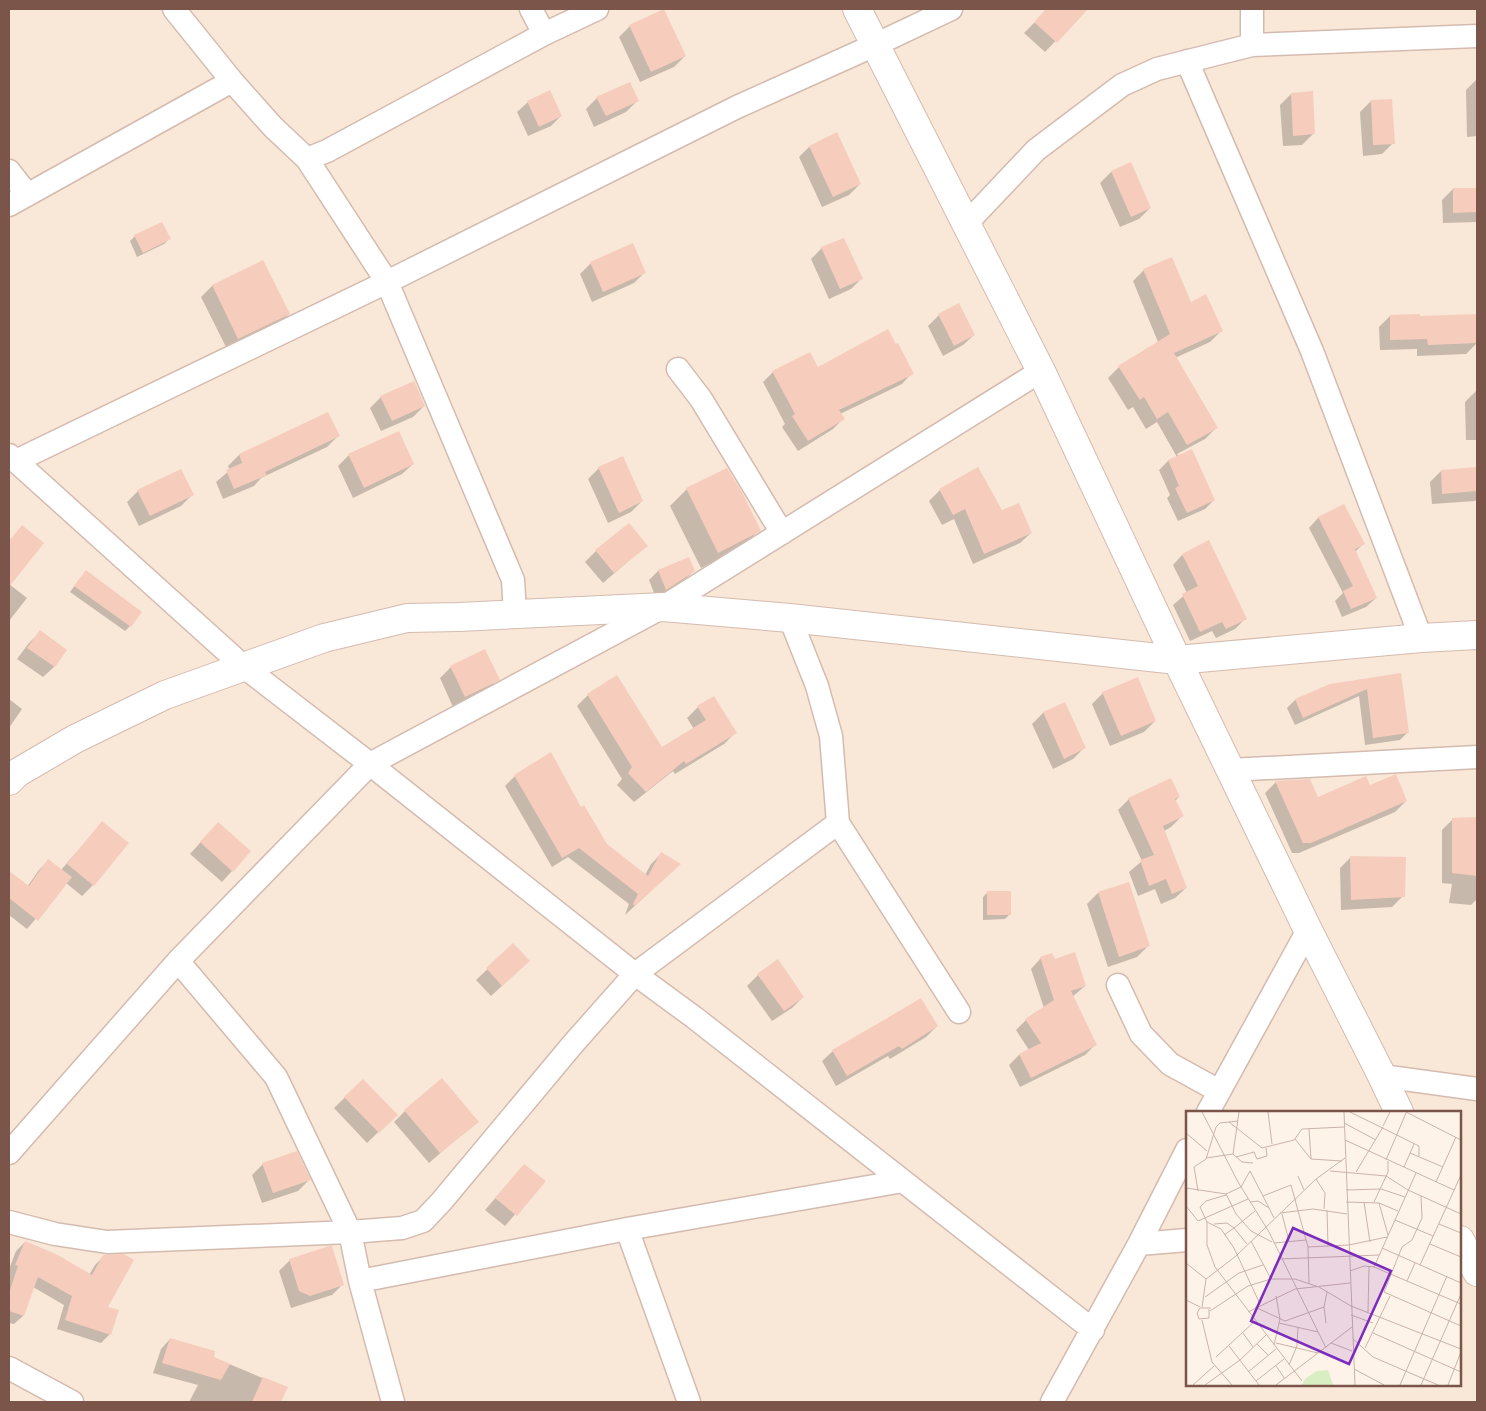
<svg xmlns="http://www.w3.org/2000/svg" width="1486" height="1411" font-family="Inter,sans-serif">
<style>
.residential{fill:#f9e7d8;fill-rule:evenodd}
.shadow{fill:#0003}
.building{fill:#f6cdbd}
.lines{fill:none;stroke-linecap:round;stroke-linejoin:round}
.minor-casing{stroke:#d4bbaf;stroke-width:25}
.tertiary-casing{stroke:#d4bbaf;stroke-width:30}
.minor{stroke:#fff;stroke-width:22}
.tertiary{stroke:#fff;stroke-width:28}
.inset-road{fill:none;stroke:#cab4a8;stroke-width:1}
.view{fill:#7b2cbf;fill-opacity:0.15;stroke:#7b2cbf;stroke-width:2.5}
.inset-edge{fill:none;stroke:#7b5549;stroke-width:2.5}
</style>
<rect width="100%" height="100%" fill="#fef3e8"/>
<path class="residential" d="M9 9H1477V1402H9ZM1187 1112H1460V1385H1187Z"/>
<path class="shadow" d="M1048 9H1086L1045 52 1024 33Z
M630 26 685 56 674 67 640 82 619 37Z
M1477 79V136L1467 137 1466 90Z
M550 92 561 116 551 126 528 136 517 112 528 102Z
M1291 94 1313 134 1302 145 1283 146 1280 105Z
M597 98 637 101 626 112 594 127 586 109Z
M1371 101 1393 143 1382 154 1363 156 1360 112Z
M809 147 860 184 849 195 822 207 799 157Z
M1130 163 1150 208 1139 219 1120 227 1100 183 1111 172Z
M1453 189H1477V222L1443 223 1442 200Z
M135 236 169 239 164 244 137 257 130 241Z
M822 248 862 278 851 289 829 299 811 259Z
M263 262 289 314 278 325 227 349 201 297 212 286Z
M591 263 645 272 634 283 592 302 580 274Z
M1144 270 1190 304 1221 331 1210 342 1175 358 1216 428 1205 439 1177 454 1214 500 1205 509 1178 521 1167 498 1170 495 1159 470 1168 461 1177 457 1157 422 1146 429 1133 407 1128 410 1108 378 1119 367 1158 342 1133 281Z
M939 315 974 335 963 345 943 356 928 326Z
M1390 316 1419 317 1477 343 1466 354 1417 356V349L1380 350 1379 327Z
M818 368 912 373 902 384 840 414 843 419 833 429 798 451 782 427 785 424 763 382 773 372Z
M1476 391 1477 440H1466L1465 402Z
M381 397 424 406 413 417 381 431 370 408Z
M327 413 338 436 327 447 261 478 254 486 223 499 216 482 230 470 228 466 239 455Z
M349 455 413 464 402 474 353 498 338 466Z
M599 468 642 501 631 512 608 523 588 479Z
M977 469 1001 512 1031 533 1020 543 973 564 954 519 942 525 929 501 940 490Z
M1477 469V499L1475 501 1432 504 1430 482 1441 471Z
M687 489 759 530 743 547 701 568 670 506Z
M138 491 192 495 181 506 139 526 127 502Z
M1344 505 1364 543 1355 552 1376 598 1366 607 1342 617 1335 601 1343 593 1309 528 1318 518Z
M22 527 14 578 9 584V541Z
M646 546 603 583 585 562 596 551Z
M1182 555 1245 619 1235 629 1216 638 1212 631 1190 641 1173 605 1187 593 1173 565Z
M689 559 694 571 684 580 656 598 649 580 658 571Z
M81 577 130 626 125 631 70 592Z
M9 584 27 598 9 621Z
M40 632 65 651 54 667 43 677 17 659 29 643Z
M451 667 498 679 487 690 453 707 440 678Z
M1400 674 1408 732 1400 740 1365 745 1359 696 1295 725 1287 708 1295 700 1331 685Z
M1103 693 1155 721 1144 732 1110 746 1092 704Z
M588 695 661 749 694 729 687 718 698 707 735 733 724 744 675 774 673 771 634 802 617 785 622 779 577 706Z
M9 699 22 709 9 728Z
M1064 704 1084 748 1073 759 1053 769 1032 724 1043 713Z
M515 776 580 809 606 845 645 875 651 864 661 854 669 874 625 915 629 904 568 857 552 867 505 786Z
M1276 782 1318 798 1369 786 1406 801 1395 812 1299 853H1292L1265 793Z
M1179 797 1175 801 1182 816 1171 827 1164 831 1186 888 1175 898 1161 904 1155 889 1138 896 1129 872 1142 861 1118 810 1129 799Z
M1477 818V899L1471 905 1449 903 1452 884 1442 883V830L1453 819Z
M102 823 93 885 82 896 66 883 27 929 9 915V872L27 887 39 870 48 861 61 870Z
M208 834 232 871 222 882 190 854Z
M1351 857 1403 896 1392 907 1341 910 1340 868Z
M1128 883 1148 946 1137 957 1108 967 1087 904 1098 893Z
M988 892 1010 914 1005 919 983 920V897Z
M513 945 517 972 491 996 476 980Z
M1041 958 1054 960 1085 986 1072 997 1095 1045 1085 1055 1020 1087 1009 1065 1019 1055 1029 1050 1016 1030 1026 1020 1044 1008 1031 969Z
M758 975 803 997 792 1008 772 1021 747 986Z
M937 1026 926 1037 890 1059 888 1056 836 1086 822 1061 833 1051Z
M363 1080 396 1115 367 1143 334 1108Z
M405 1111 477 1121 429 1163 394 1122Z
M263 1164 309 1180 298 1191 262 1203 252 1175Z
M524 1165 544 1181 505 1226 485 1210Z
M25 1242 89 1275 95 1265 104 1256 106 1307 110 1334 101 1343 57 1329 64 1305 33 1287 23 1316 14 1324 9 1323V1280L10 1275 9 1274V1269L16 1251Z
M290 1260 343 1284 332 1295 291 1308 279 1271Z
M170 1339 286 1388 280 1402H189L198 1385 153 1373 161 1349Z"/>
<path class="building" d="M664 9 686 56 651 72 629 25Z
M1046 9H1088L1057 43 1034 22Z
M630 82 639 101 606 116 596 97Z
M550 90 562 116 539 127 527 101Z
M1313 91 1315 134 1293 136 1291 93Z
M1392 99 1395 144 1373 145 1371 100Z
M837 132 861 184 833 197 809 146Z
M1131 162 1151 208 1131 217 1111 171Z
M1453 188H1477V212L1453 213Z
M162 222 171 239 143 253 134 235Z
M844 238 863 279 840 289 821 247Z
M633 243 646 273 603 292 590 262Z
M1172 257 1191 302 1206 294 1223 331 1174 353 1218 428 1187 445 1168 412 1157 419 1144 397 1140 400 1118 366 1170 334 1143 269Z
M263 260 290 314 238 339 212 285Z
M959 303 975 335 954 346 938 314Z
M1420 314V316L1477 314V343L1428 345 1427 339 1390 340V315Z
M888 329 896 344 898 343 914 374 839 410 845 419 808 441 792 416 795 414 772 371 810 352 818 367Z
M414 381 425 406 392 421 380 396Z
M328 412 340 436 265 472 267 475 234 489 226 470 242 463 239 454Z
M399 431 414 464 364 488 348 454Z
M1192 449 1215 500 1187 513 1175 488 1179 486 1168 460Z
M623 456 643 501 619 513 598 467Z
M978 467 1002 510 1019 503 1032 533 984 554 965 509 953 515 939 489Z
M1477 467V491L1442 494 1441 470Z
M727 468 742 492 761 531 718 553 686 488Z
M181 469 194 495 150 516 137 490Z
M1344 504 1365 544 1355 549 1377 598 1351 609 1343 591 1353 586 1318 517Z
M629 523 648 546 614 573 595 550Z
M22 525 44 543 9 587V541Z
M1209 540 1247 619 1226 629 1222 622 1200 632 1182 594 1198 586 1182 554Z
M689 557 695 571 666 590 658 570Z
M86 570 142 612 131 627 74 586Z
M40 630 67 650 55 667 27 648Z
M485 649 500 680 465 697 450 666Z
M1401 673 1409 733 1373 738 1367 689 1303 718 1295 699 1330 684Z
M617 675 662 747 706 720 697 706 714 696 737 733 686 764 684 761 646 792 628 773 632 767 587 694Z
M1138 677 1156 721 1121 736 1102 692Z
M1065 702 1086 748 1064 759 1043 712Z
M551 752 581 807 584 805 607 844 648 876 661 852 681 864 635 906 633 904 638 894 579 848 562 858 514 775Z
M1396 774 1407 801 1311 843H1303L1275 781 1310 779 1318 797 1366 776 1370 785Z
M1171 778 1180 797 1175 799 1184 816 1163 826 1187 888 1172 894 1166 879 1149 886 1140 860 1154 855 1128 798Z
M1477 817V876L1452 873V818Z
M102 821 129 843 94 886 67 864Z
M218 822 251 851 233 872 200 842Z
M1350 856 1406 857 1405 897 1351 900Z
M48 859 72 877 38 921 9 898V871L29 886Z
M1129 882 1150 946 1119 957 1098 892Z
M987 891H1011V915H987Z
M513 943 530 961 502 986 486 968Z
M1075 952 1086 986 1071 991 1097 1045 1031 1078 1019 1054 1041 1043 1025 1019 1054 1000 1040 957 1052 953 1055 959Z
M778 959 804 997 784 1011 757 974Z
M921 998 938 1026 902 1049 899 1046 847 1076 832 1050 889 1017Z
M442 1078 479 1122 440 1153 404 1110Z
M363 1079 398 1115 379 1133 344 1097Z
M297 1151 311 1180 273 1193 262 1163Z
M524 1164 546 1181 517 1216 495 1198Z
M25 1241 56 1254 92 1275 103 1255 124 1254 134 1260 108 1307 119 1310 111 1335 65 1320 72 1296 38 1277 24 1316 9 1311V1293L18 1266 15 1265Z
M329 1246H332L344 1285 310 1296 299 1291 289 1259Z
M170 1338 215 1351 214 1357 230 1364 221 1380 162 1363Z
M263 1377 288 1387 281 1402H252Z"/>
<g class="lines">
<defs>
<path id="minor" d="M174 9 232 81 273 127 307 159 387 282 513 580 515 614
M531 9 544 34
M1252 9V45
M1187 61 1312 351 1421 638
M307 159 327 151 544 34 597 9
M9 171 27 194
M9 205 232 81
M966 224 1036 150 1122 85 1157 69 1252 45 1477 36
M678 369 701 399 782 533
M9 455 243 666 370 764 635 974 695 1018 1093 1330
M16 461 387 282 737 107 875 45 951 9
M790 618 817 686 831 736 838 823 959 1012
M1230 770 1477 757
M178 961 276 1077 350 1232 360 1281 393 1402
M1118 985 1141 1034 1170 1064 1219 1091
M1382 1076 1477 1089
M1208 1112 1308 930
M9 1153 178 961 370 764 663 607 1041 371
M9 1222 55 1234 107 1242 350 1232 402 1228 423 1221 441 1202 573 1044 635 974 838 823
M627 1229 689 1402
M1139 1244 1187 1240
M360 1281 627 1229 903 1181
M9 1368 72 1402
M1052 1402 1139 1244 1187 1150"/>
<path id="tertiary" d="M857 9 1041 371 1177 660 1308 930 1382 1076 1399 1112
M9 781 17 773 75 739 165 695 324 638 407 618 459 617 663 607 790 618 1177 660 1421 638 1477 635
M1460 1240 1477 1272"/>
</defs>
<use href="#minor" class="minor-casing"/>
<use href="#tertiary" class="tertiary-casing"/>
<use href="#minor" class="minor"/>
<use href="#tertiary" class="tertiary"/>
</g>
<g transform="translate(1186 1111)">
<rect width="275" height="275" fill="#fef3e8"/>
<path d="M142 259 147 274H116L119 268 130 260Z" fill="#daeec4"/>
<path class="inset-road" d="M16 1 52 71 83 121 140 237M82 1 86 33M158 1 169 274M164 1 233 35V45M220 1 275 29M43 11 76 37 108 29 116 18 158 16M158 12 190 29M197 15 204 1M123 18 125 48M0 22 21 40M109 28 125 48 156 50M159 29 268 79M224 42 257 56M47 43 53 1M50 46 68 41 71 48 81 45 80 37M20 47 47 43 56 51 67 52M200 49 220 2M218 56 228 33M144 60 200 65 222 79 275 103M170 61 197 16M112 65 118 79M130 68 139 82 138 98M250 71 270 26M0 77 40 83M160 79 195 78 219 86M12 80 8 56 20 48 30 16 34 12 52 10M40 84 20 90 14 96 21 111V134L29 156 116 270M77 85 64 60 55 76 40 83 50 103 65 120 86 131M235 85 236 107 226 129 216 136 198 181 275 215M64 91 72 90 83 97 88 107M160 91 193 92 212 100M178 91 184 131M188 91 202 61V50M193 92 202 124M0 95 12 110 62 88M83 97 77 85 105 74 122 136 123 172M141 99 142 135M94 102 127 98 161 103M96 103 103 130M209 109 247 125M21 111 35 118 48 137 74 193M28 113 41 112 48 117 38 124M253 113 275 122M65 130 85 168M88 132 120 129M61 133 48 117 69 100M244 133 275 146M122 136 163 134 201 126M196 137 275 172M94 148 193 144M0 152 20 168 16 196M234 154 275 64M188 156 230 62M164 160 178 155 188 156 275 193M20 168 50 145 130 68 159 47M221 170 229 152M19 186 53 162 77 154M0 189 14 196M69 196 99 210 138 196M23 198V207L13 208 11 202 14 197H25M24 200 62 175 85 168H109L133 176 165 195 275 238M62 201 109 178 164 172M182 201 183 156M165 204 187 212M16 209 26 251 46 274M93 212 132 221M140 212 138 196 141 181M57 222 67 236M187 222 275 261M167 228 187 246 252 274M90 232 132 242M145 232 166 240M71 233 82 244M88 234 94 208 90 185M43 235 73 274M179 237 204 185M30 246 69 210M103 254 111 235 112 216M90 255 99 268M168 258 198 274M62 261 90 238M70 270 98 248M7 274 28 255M19 274 54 249 80 224M90 274 166 216M214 274 261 165M235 274 275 183M262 274 275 241"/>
<path class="view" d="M107 117 205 160 163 253 65 210Z"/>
<rect width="275" height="275" class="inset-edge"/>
</g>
<rect width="1486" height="1411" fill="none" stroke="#7b5549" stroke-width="20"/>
</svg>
